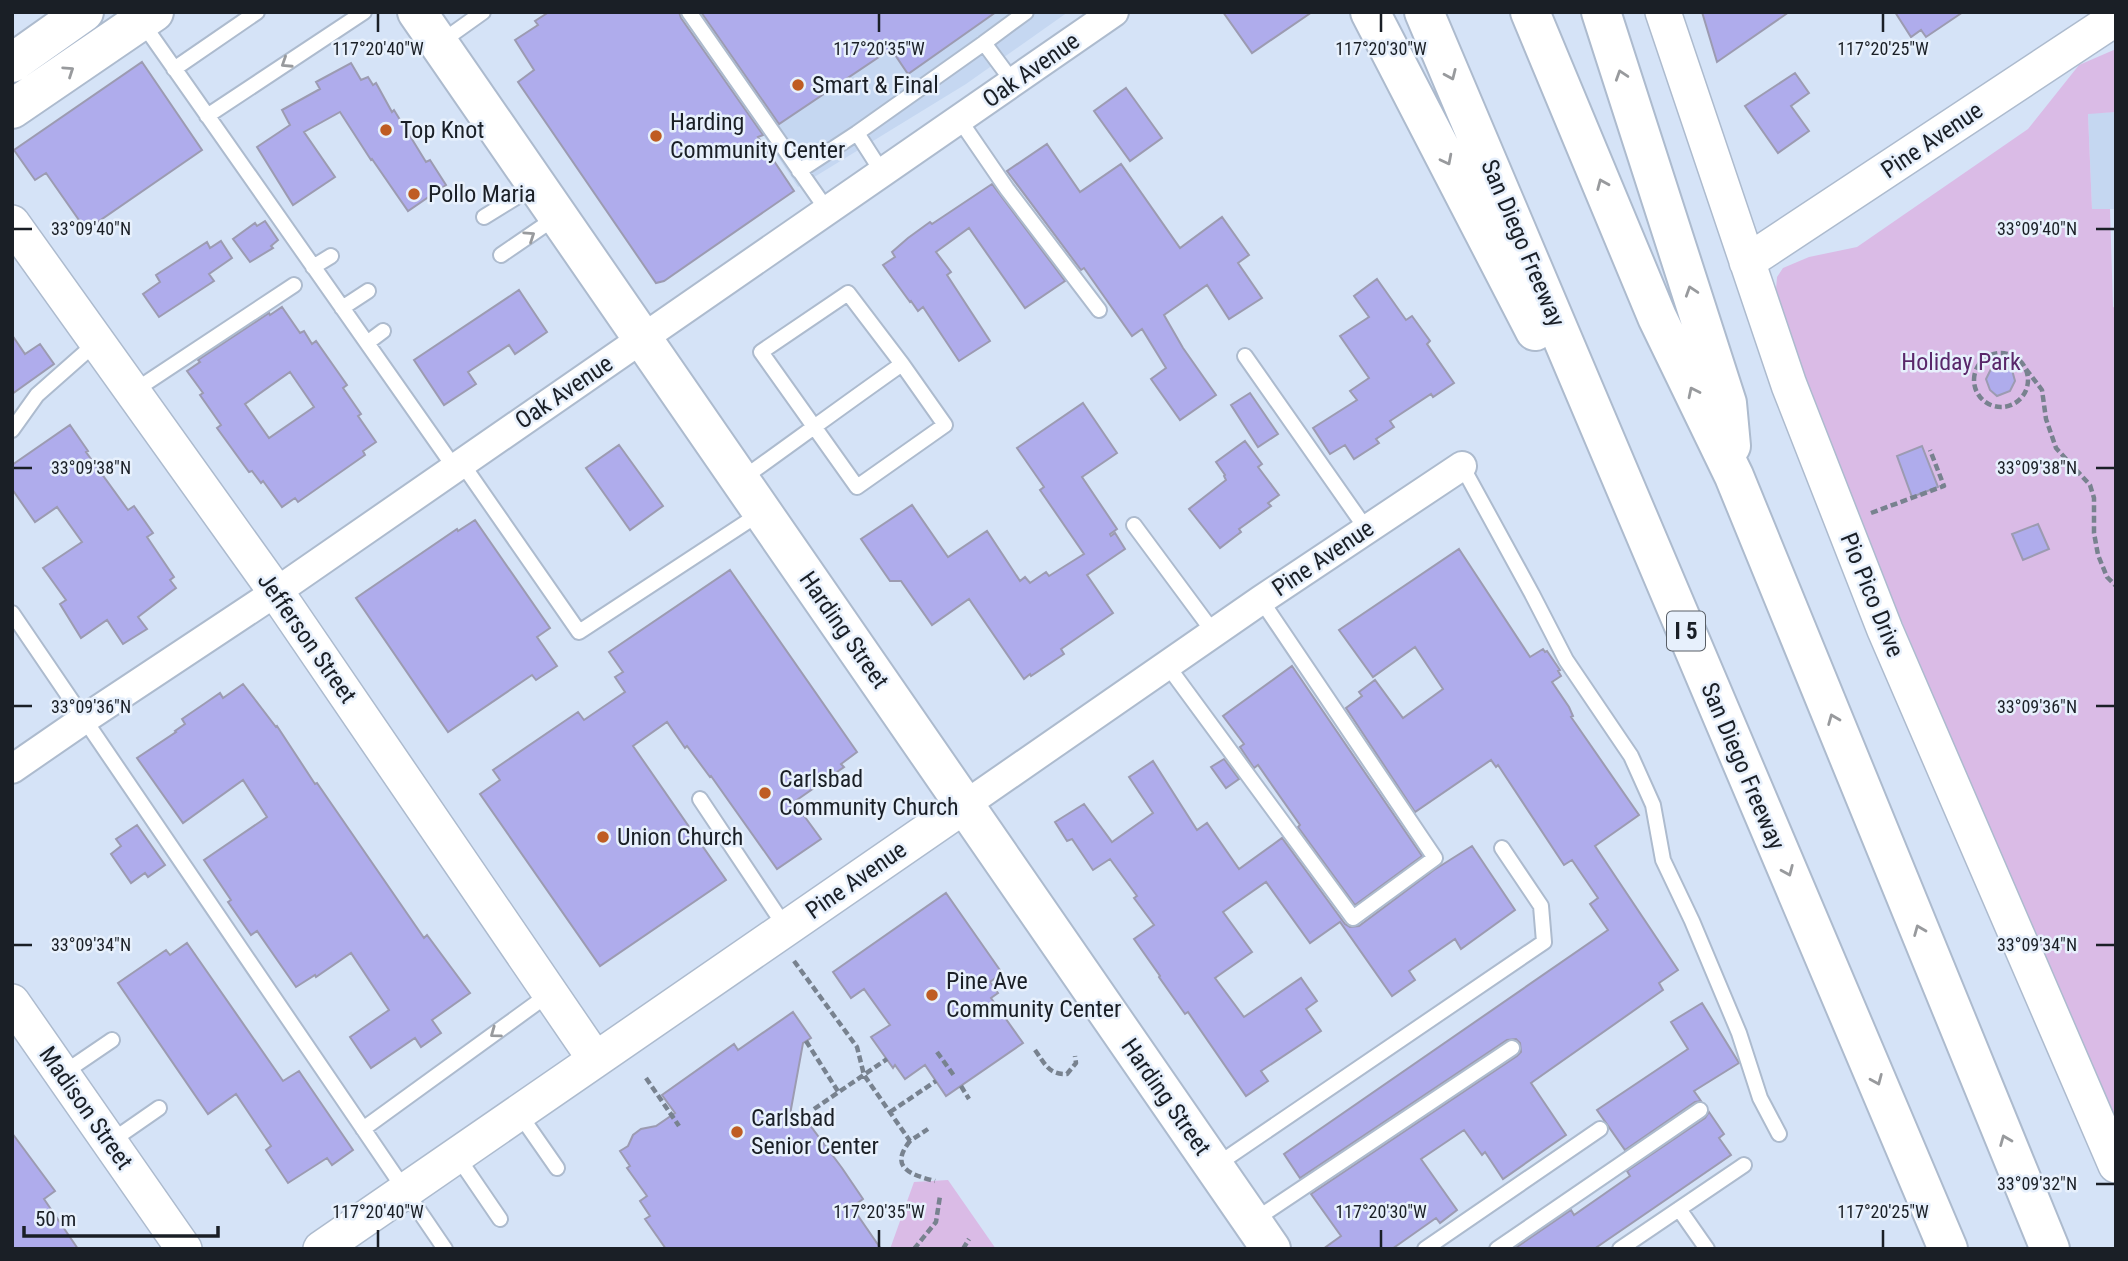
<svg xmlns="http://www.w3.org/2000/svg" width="2128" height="1261" font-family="'Roboto Condensed',sans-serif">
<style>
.built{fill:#c5d7f1}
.green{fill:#dabbe6}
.building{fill:#afacec;stroke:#9c9bb1;stroke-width:2;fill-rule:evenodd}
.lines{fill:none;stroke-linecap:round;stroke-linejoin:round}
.service-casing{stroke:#adbbce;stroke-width:18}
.minor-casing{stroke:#adbbce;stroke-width:32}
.tertiary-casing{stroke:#adbbce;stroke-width:38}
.secondary-casing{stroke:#adbbce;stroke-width:42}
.primary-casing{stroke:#adbbce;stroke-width:42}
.motorway-casing{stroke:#adbbce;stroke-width:42}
.path{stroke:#78828f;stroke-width:4.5;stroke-dasharray:7 3.5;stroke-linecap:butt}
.service{stroke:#fff;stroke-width:14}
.minor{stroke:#fff;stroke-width:28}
.tertiary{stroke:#fff;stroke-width:35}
.secondary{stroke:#fff;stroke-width:38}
.primary{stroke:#fff;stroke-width:38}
.motorway{stroke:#fff;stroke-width:38}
.oneway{stroke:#989a9d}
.ticks{fill:none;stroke:#1a1f26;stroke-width:2.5}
.poi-dot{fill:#bf5c23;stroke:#e7f0fc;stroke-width:2.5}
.labels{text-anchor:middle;stroke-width:5;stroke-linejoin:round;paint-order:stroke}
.shield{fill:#e7f0fc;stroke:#585e66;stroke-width:2}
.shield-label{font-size:23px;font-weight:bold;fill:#1a1f26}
.street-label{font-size:24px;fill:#1a1f26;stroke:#e7f0fc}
.poi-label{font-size:24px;fill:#1a1f26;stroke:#e7f0fc;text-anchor:start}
.park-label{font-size:24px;fill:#59276a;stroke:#e7f0fc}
.ticks-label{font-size:18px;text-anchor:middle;fill:#1a1f26;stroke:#e7f0fc;stroke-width:5;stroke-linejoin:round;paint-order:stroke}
</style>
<rect width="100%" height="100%" fill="#d5e3f7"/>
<path class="built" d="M681 12H1068L966 84 798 187Z
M2116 112V209H2092L2088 113Z"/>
<path class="green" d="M2116 49V112L2088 114 2092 209H2110L2113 307 2116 308V1127L1841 478 1775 302 1777 277 1783 268 1809 257 1857 247 2028 129 2079 65Z
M948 1180 996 1249H890L914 1182Z"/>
<path class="building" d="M549 12H679L681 18 763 135 758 137 794 191 664 281 656 283 518 82 534 70 515 40 538 25 535 21Z
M701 12H996L908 74 891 49 779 124Z
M1223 12H1312L1252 53Z
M1702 12H1789L1717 62Z
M1895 12H1963L1926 37 1921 30 1911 37Z
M142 62 202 150 86 230 46 173 35 180 14 150Z
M351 63 361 80 368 77 373 85 376 83 392 112 394 110 426 162 430 160 446 185 408 211 372 159 371 160 340 112 304 132 335 177 293 205 257 147 290 125 282 110 320 89 316 82Z
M1795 73 1809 93 1791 106 1809 131 1778 153 1745 106Z
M1126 88 1162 138 1130 161 1094 111Z
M1047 144 1080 192 1121 164 1180 248 1222 217 1249 255 1238 263 1262 298 1229 319 1207 285 1164 315 1183 348 1216 395 1180 420 1151 379 1166 368 1142 329 1132 336 1084 268 1081 270 1007 171Z
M992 184 1065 281 1025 308 969 228 936 252 951 272 947 275 990 341 959 361 923 307 918 311 911 301 910 302 883 265 895 257 892 252 908 238 930 222 932 224Z
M265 221 278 240 271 246 273 248 250 262 233 239 255 223 257 226Z
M221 241 232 258 209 274 214 281 159 317 143 294 160 282 156 275 207 242 210 248Z
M1377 279 1406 320 1412 316 1430 341 1427 344 1454 383 1433 397 1431 394 1390 421 1394 427 1376 439 1379 443 1354 459 1345 445 1330 454 1313 428 1357 400 1350 391 1369 378 1340 336 1369 317 1354 296Z
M519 290 547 332 515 354 509 345 468 372 476 384 444 405 414 360Z
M282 307 300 333 304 331 312 344 316 341 347 385 343 388 361 414 358 416 376 442 363 451 365 455 298 502 295 498 282 507 263 481 261 483 252 471 249 472 217 428 221 425 200 395 203 393 187 371 200 362 198 360 269 313 270 315ZM290 372 314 407 269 438 245 404Z
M12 335 25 354 40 344 54 364 12 394Z
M2002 365 2012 370 2015 381 2010 391 1997 396 1990 390 1986 379 1992 367Z
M1250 393 1278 434 1258 447 1231 405Z
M1083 403 1117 453 1082 477 1117 529 1110 534 1111 536 1115 533 1125 549 1087 575 1113 613 1061 649 1064 654 1031 676 1030 674 1024 679 969 599 932 625 901 581H890L861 539 912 505 948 557 987 531 1020 581 1025 577 1030 583 1046 572 1049 576 1084 554 1040 490 1044 487 1017 448Z
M70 425 88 451 86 452 128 510 134 506 153 533 147 537 174 577 170 580 176 588 138 617 147 629 123 644 107 620 81 638 60 604 66 600 43 568 82 542 57 507 35 522 12 489V465Z
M1245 441 1262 464 1258 467 1279 495 1268 503 1271 506 1239 529 1241 532 1220 548 1189 509 1226 480 1224 476 1225 475 1216 462Z
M619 445 663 506 630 530 586 468Z
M1922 446 1938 487 1912 497 1897 456Z
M475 520 550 628 537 637 557 666 536 680 532 675 448 732 356 598 457 529 458 531Z
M2038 524 2049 549 2023 560 2012 534Z
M1459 549 1530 657 1543 649 1545 652 1547 651 1560 670 1558 671 1561 676 1552 682 1569 707 1573 716 1571 717 1639 815 1595 846 1678 970 1659 983 1663 990 1531 1083 1566 1135 1503 1179 1485 1152 1482 1155 1464 1130 1421 1159 1457 1210 1440 1223 1436 1218 1392 1249H1323L1341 1236 1311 1194 1517 1056 1521 1052 1520 1043 1516 1039 1507 1040 1300 1178 1284 1154 1608 930 1590 904 1598 898 1572 860 1564 865 1498 765 1496 767 1491 760 1415 812 1346 708 1362 696 1359 692 1375 680 1403 718 1443 689 1415 647 1373 677 1339 630Z
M730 570 857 752 841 764 844 767 794 802 821 839 777 869 711 776 710 777 687 746 685 748 667 722 633 746 726 880 600 966 480 794 500 780 493 770 578 712 584 720 625 692 615 677 623 672 609 652Z
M1292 666 1422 856 1355 905 1298 827 1300 825 1258 765 1254 768 1240 747 1244 744 1223 716Z
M243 684 276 727 277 726 315 784 317 783 424 938 427 935 470 993 432 1020 441 1033 421 1047 415 1038 371 1068 350 1037 389 1010 351 953 316 977 315 975 296 987 257 931 251 935 228 902 231 900 204 860 267 817 243 780 183 823 137 758 176 732 175 731 185 724 182 719 204 704 220 693 223 698Z
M1224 759 1239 779 1226 788 1211 767Z
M1153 761 1197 830 1207 823 1239 869 1282 838 1345 924 1350 927 1359 926 1434 870 1472 846 1515 910 1461 949 1455 939 1409 971 1415 980 1392 996 1340 922 1310 943 1266 882 1223 912 1252 952 1215 978 1244 1017 1301 978 1317 1001 1306 1009 1321 1031 1261 1071 1268 1081 1246 1096 1188 1012 1185 1014 1159 977 1160 976 1134 939 1154 925 1134 898 1137 896 1110 859 1093 870 1072 839 1067 841 1055 822 1084 804 1112 842 1153 813 1129 777Z
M137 825 165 865 148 877 145 873 131 883 111 854 121 846 116 839Z
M946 893 1002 973 990 982 998 993 991 998 1023 1043 946 1096 925 1065 905 1079 895 1065 893 1068 871 1037 890 1025 864 989 851 998 833 972Z
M187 943 283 1081 299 1071 353 1150 332 1165 327 1158 288 1183 266 1150 271 1146 236 1094 208 1114 118 983 166 950 170 955Z
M1702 1003 1739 1063 1694 1091 1701 1101 1695 1102 1625 1150 1597 1110 1688 1049 1671 1022Z
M793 1012 811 1038 803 1043 789 1120 800 1112 842 1168 863 1199 852 1207 881 1249H666L645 1219 650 1216 640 1201 647 1196 627 1168 630 1166 620 1151 628 1146 633 1135 641 1129 656 1126 675 1113 662 1095 734 1044 738 1050Z
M1709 1112 1724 1134 1719 1138 1731 1155 1594 1249H1514L1571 1210 1574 1215 1630 1176 1627 1171 1705 1118Z
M12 1133 55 1191 44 1199 78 1249H12Z"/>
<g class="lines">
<defs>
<path id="service" d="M689 12 827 210
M141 21 454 467
M441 42 483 12
M174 69 257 12
M1013 82 984 43 1026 12
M207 116 364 12
M959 119 1007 189 1099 310
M799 171 857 133
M882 172 857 133 984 43
M484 217 536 185
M501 255 558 216
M313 267 331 256
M342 308 368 291
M367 343 383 331
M1245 356 1367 530
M134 391 294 285
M12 430 37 395 97 342
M461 462 579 632 762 512
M1462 466 1532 594 1566 660 1631 756 1653 805 1663 860 1692 921 1739 1033 1760 1098 1779 1134
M742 479C795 441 848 402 902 364L848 293 761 352 857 487 945 425 902 364
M1134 525 1214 633
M12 613 445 1249
M1167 665 1353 918 1435 858 1261 600
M700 799 786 928
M62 1074 112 1040
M518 1112 557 1168
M363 1129 549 994
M110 1142 159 1108
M457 1156 500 1219
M1215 1166 1544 942 1541 906 1502 848
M1679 1209 1707 1249
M1253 1221 1512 1048
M1425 1249 1600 1129
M1497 1249 1700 1110
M1620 1249 1744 1165"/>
<path id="minor" d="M12 769 86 718 276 592 1114 12
M965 805 1261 600 1462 466"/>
<path id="tertiary" d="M1663 12 1789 385 1885 630 2116 1165
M12 223 276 592 595 1059
M1747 262 2116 18
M12 1002 184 1249
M321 1249 965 805"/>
<path id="secondary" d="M417 12 1271 1249"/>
<path id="primary" d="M12 63 84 12
M12 109 154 12"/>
<path id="motorway" d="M1370 12 1535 331
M1424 12 1948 1249
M1530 12 1657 317 1734 476 2050 1249
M1601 12 1727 403 1731 446"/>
</defs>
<use href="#service" class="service-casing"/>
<use href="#minor" class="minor-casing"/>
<use href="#tertiary" class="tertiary-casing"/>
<use href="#secondary" class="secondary-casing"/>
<use href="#primary" class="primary-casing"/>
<use href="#motorway" class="motorway-casing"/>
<path class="path" d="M1974 380a27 27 0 1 1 54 0a27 27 0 1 1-54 0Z
M2026 369 2042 390 2046 419 2056 448 2090 485 2094 498V533L2098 555 2107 577 2116 586
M1871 513 1944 486 1930 450
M794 961 857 1047 864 1075 910 1141 928 1129
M806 1041 839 1093
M1035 1050C1045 1064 1049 1075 1067 1074L1076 1063 1075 1056
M937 1052 955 1077
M646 1078 679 1126
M961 1086 969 1099
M814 1109 887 1059
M890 1112 936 1081
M910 1141C888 1168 912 1175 935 1181
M914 1249 936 1222 940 1196
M963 1249 969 1239"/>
<use href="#service" class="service"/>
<use href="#minor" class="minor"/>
<use href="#tertiary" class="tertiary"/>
<use href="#secondary" class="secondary"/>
<use href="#primary" class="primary"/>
<use href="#motorway" class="motorway"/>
</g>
<defs><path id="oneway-chevron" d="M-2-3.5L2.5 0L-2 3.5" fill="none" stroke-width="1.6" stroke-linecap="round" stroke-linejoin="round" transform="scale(1.75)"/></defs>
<g class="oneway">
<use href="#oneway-chevron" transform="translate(286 63) rotate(147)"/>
<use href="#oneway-chevron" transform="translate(69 71) rotate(-34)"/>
<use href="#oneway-chevron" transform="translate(1451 75) rotate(66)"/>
<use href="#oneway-chevron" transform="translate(1621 75) rotate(-108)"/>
<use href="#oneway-chevron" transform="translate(1447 160) rotate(63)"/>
<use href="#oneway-chevron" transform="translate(1602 184) rotate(-113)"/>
<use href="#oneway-chevron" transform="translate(530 236) rotate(-34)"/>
<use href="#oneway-chevron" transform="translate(1691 291) rotate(-108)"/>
<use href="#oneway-chevron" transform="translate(1693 392) rotate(-116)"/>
<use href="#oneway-chevron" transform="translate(1833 719) rotate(-112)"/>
<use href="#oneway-chevron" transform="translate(1788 871) rotate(67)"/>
<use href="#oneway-chevron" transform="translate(1919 930) rotate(-112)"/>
<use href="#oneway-chevron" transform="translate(495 1033) rotate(144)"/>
<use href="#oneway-chevron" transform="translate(1877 1080) rotate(67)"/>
<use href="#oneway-chevron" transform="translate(2005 1140) rotate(-112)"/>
</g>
<path class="ticks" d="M378 14V32M879 14V32M1381 14V32M1883 14V32M14 229H32M2096 229H2114M14 468H32M2096 468H2114M14 706H32M2096 706H2114M14 945H32M2096 945H2114M2096 1184H2114M378 1230V1247M879 1230V1247M1381 1230V1247M1883 1230V1247"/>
<g class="poi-dot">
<circle cx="798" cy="85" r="7"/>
<circle cx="386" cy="130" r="7"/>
<circle cx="656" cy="136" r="7"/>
<circle cx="414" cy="194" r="7"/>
<circle cx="765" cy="793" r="7"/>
<circle cx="603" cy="837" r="7"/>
<circle cx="932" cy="995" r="7"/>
<circle cx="737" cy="1132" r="7"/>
</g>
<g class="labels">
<rect class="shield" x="1667" y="611.5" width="38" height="39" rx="5"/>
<g class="shield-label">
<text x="1686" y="639">I 5</text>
</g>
<g class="street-label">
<text transform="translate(1031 70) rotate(-35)" y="8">Oak Avenue</text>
<text transform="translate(1932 140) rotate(-34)" y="8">Pine Avenue</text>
<text transform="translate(1523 243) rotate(67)" y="8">San Diego Freeway</text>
<text transform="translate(564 392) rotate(-34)" y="8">Oak Avenue</text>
<text transform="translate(1323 558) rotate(-34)" y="8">Pine Avenue</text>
<text transform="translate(1872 595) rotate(68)" y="8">Pio Pico Drive</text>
<text transform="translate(844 630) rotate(55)" y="8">Harding Street</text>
<text transform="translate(307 638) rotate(55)" y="8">Jefferson Street</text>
<text transform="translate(1743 766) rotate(67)" y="8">San Diego Freeway</text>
<text transform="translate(856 880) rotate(-35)" y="8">Pine Avenue</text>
<text transform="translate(1166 1097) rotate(55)" y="8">Harding Street</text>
<text transform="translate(86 1108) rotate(55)" y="8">Madison Street</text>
</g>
<g class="poi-label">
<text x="812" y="93">Smart &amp; Final</text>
<text x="670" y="130">Harding<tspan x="670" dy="28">Community Center</tspan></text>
<text x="400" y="138">Top Knot</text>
<text x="428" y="202">Pollo Maria</text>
<text x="779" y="787">Carlsbad<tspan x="779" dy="28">Community Church</tspan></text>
<text x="617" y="845">Union Church</text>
<text x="946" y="989">Pine Ave<tspan x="946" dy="28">Community Center</tspan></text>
<text x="751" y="1126">Carlsbad<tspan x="751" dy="28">Senior Center</tspan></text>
</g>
<g class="park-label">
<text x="1961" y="370">Holiday Park</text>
</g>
</g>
<g class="ticks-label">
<text x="378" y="55">117°20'40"W</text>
<text x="879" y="55">117°20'35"W</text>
<text x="1381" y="55">117°20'30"W</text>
<text x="1883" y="55">117°20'25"W</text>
<text x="91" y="235">33°09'40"N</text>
<text x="2037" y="235">33°09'40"N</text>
<text x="91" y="474">33°09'38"N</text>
<text x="2037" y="474">33°09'38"N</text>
<text x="91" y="713">33°09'36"N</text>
<text x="2037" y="713">33°09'36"N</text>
<text x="91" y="951">33°09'34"N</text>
<text x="2037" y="951">33°09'34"N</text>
<text x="2037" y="1190">33°09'32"N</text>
<text x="378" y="1218">117°20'40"W</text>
<text x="879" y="1218">117°20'35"W</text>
<text x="1381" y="1218">117°20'30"W</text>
<text x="1883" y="1218">117°20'25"W</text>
</g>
<rect width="2128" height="1261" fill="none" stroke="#1a1f26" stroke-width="28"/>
<path d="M24 1226v10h194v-10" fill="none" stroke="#1a1f26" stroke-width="3.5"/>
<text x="35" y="1226" font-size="21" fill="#1a1f26" stroke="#e7f0fc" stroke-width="5" paint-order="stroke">50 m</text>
</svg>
